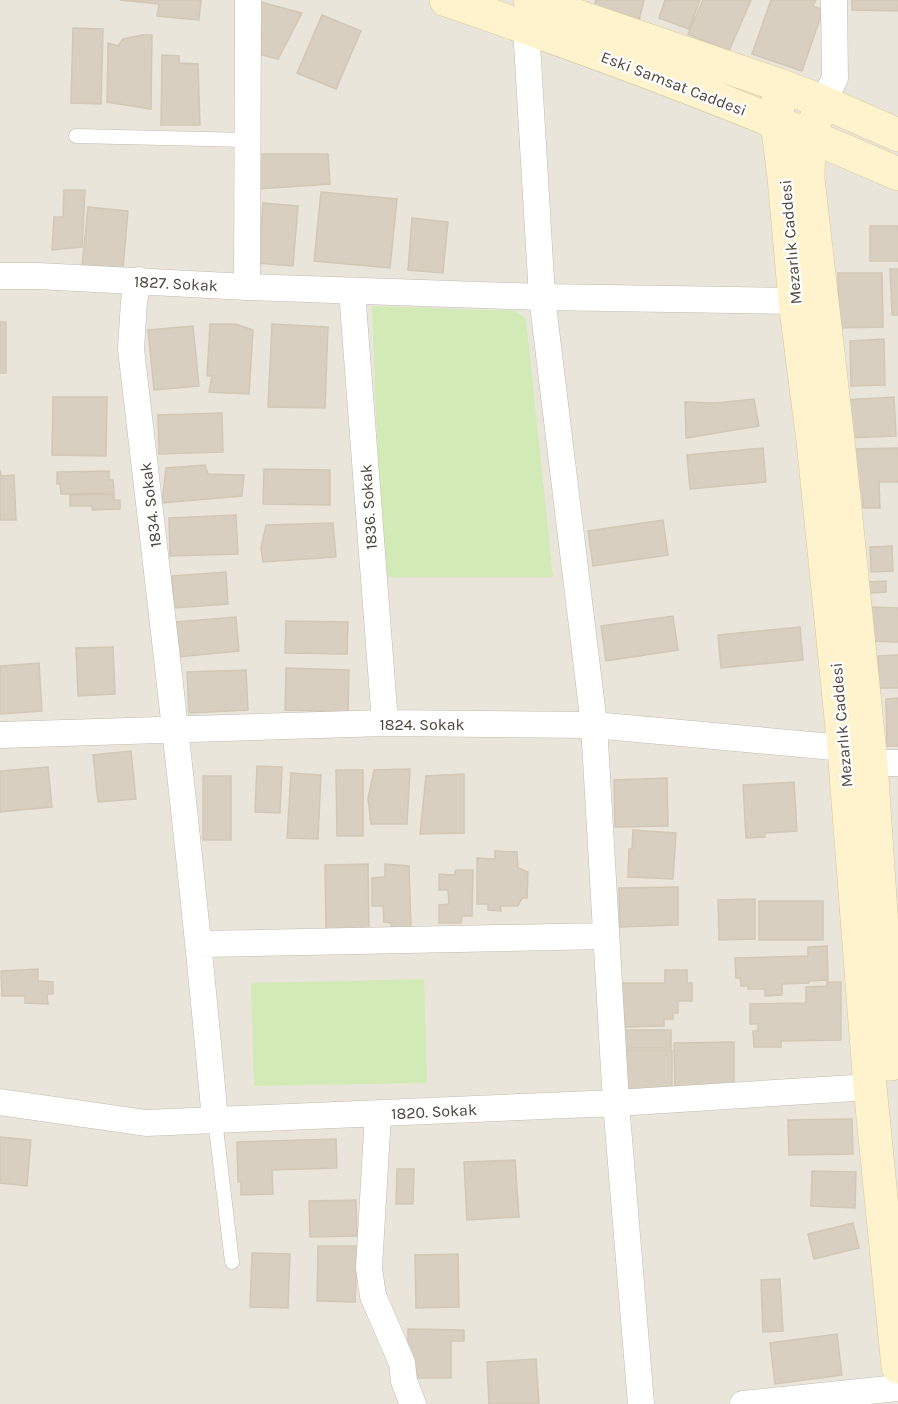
<svg xmlns="http://www.w3.org/2000/svg" width="898" height="1404" font-family="Karla,sans-serif">
<style>
.residential{fill:#eae5da}
.green{fill:#d2eab5}
.building{fill:#d8cfc1;stroke:#d3c7b4;stroke-width:1.5}
.lines{fill:none;stroke-linecap:round;stroke-linejoin:round}
.lane-casing{stroke:#c2bbae;stroke-width:15}
.street-casing{stroke:#c2bbae;stroke-width:27}
.secondary-casing{stroke:#d6c79b;stroke-width:34}
.lane{stroke:#fff;stroke-width:14}
.street{stroke:#fff;stroke-width:26}
.secondary{stroke:#fff3cd;stroke-width:33}
.labels{text-anchor:middle;stroke-width:4.5;stroke-linejoin:round;paint-order:stroke}
.street-label{font-size:16px;fill:#4b4439;stroke:#fff}
</style>
<rect width="100%" height="100%" fill="#f6f3ec"/>
<path class="residential" d="M0 0H898V1404H0Z"/>
<path class="green" d="M372 306 515 311 526 319 553 577H386L379 483Z
M424 979 427 1083 254 1086 251 983Z"/>
<path class="building" d="M120 0H201L199 20 157 16 159 4Z
M596 0H644L639 21 593 9Z
M665 0H700L689 29 659 18Z
M703 0H751L729 51 688 34Z
M771 0H816L813 6 823 10 802 71 752 54Z
M852 0H898V11L852 10Z
M257 1 302 13 278 59 251 52Z
M322 15 361 31 336 89 297 73Z
M73 28 103 29 101 104 71 103Z
M142 35H152L151 109 107 102 108 43 118 46 123 39Z
M162 55 179 56V63L198 64 200 125H161Z
M259 154H328L330 184 258 189Z
M64 190H85L82 247 52 250 54 217H63Z
M321 192 397 199 390 268 314 261Z
M263 203 298 206 293 266 258 263Z
M88 207 128 211 123 269 82 266Z
M412 218 448 222 443 273 408 270Z
M870 226H898V261H870Z
M890 269H898V315H892Z
M838 273H882L883 327 839 328Z
M0 322H6V373H0Z
M210 324H236L253 330 249 394 209 392 212 376H207Z
M272 324 328 327 325 408 268 407Z
M193 326 199 386 154 390 148 330Z
M884 339 885 385 851 386 850 341Z
M53 397H107L106 456 52 455Z
M894 397 896 436 847 438 845 400Z
M754 399 759 426 686 438 685 402 716 403Z
M222 413 223 452 159 454 158 415Z
M763 448 766 482 690 489 687 455Z
M898 448V482H879L880 508H863L862 491H853L851 449Z
M205 465 208 474 244 475 242 496 162 503 166 468Z
M264 469 330 470V505L263 504Z
M0 470 1 476 14 475 16 520H0Z
M109 471V480H113L114 493 61 494 60 484H57V472Z
M114 494V500H120V509L92 510V506H70V495Z
M236 515 238 554 170 556 169 518Z
M663 520 668 555 593 566 588 531Z
M333 523 336 557 263 562 261 548 266 525Z
M892 546 893 571 871 572 870 547Z
M226 572 228 604 174 608 172 576Z
M886 581V592L868 593 867 582Z
M871 607 898 608V642L870 641Z
M673 616 678 650 606 661 601 626Z
M236 617 239 651 178 657 175 622Z
M286 621 348 622 347 654 285 653Z
M800 627 803 660 721 668 718 635Z
M113 647 115 694 78 696 76 648Z
M898 655V688H879L878 656Z
M39 663 42 711 0 714V666Z
M286 668 349 670 348 712 285 710Z
M246 670 248 710 189 713 187 672Z
M898 698V746H887L886 699Z
M131 751 136 799 98 802 93 755Z
M257 766 282 767 280 813 255 812Z
M48 767 52 807 0 812V771Z
M410 769 407 824H371L368 798 374 770Z
M336 770H363V836H337Z
M291 773 321 775 318 839 287 838Z
M464 774V833L420 834 426 776Z
M203 776H231V840H203Z
M667 778 668 826 615 827 614 780Z
M794 782 797 831 765 833V837L746 838 743 785Z
M633 830 676 833 673 879 628 877 629 849H632Z
M495 851 517 852 518 868 528 872 527 898H522L518 906H500L501 911 488 910V904H477V858L495 859Z
M368 864 369 929H326L325 865Z
M385 864 409 866 411 929H391V923L384 922 383 906H372V878L385 877Z
M456 870H473L472 916H462L461 923H439V905L449 904 448 890H439V874L454 875Z
M678 887V925L620 927 619 888Z
M755 899V939L719 940 718 900Z
M759 901H823V940H759Z
M827 946 828 980 809 981V983L782 984V995L765 996V989H748V986H741L740 978H736L735 958 808 956V947Z
M38 969V981L53 982V994H47L48 1004 25 1003V996H2L1 971Z
M665 970H687V983H692V1001H678V1013H673V1019H664V1026L623 1027 622 983H665Z
M827 982H841V1040L781 1041V1047H754L753 1031H758V1024H750V1004L806 1003V987L827 986Z
M624 1030H671V1048H624Z
M734 1042V1093H675L674 1043Z
M623 1050H672V1093L623 1094Z
M852 1119 853 1154 789 1155 788 1120Z
M0 1137 31 1140 27 1186 0 1183Z
M336 1139 337 1168 272 1170 273 1194 241 1195V1182H238L237 1142Z
M515 1160 519 1217 467 1220 464 1162Z
M397 1169H414L413 1204H396Z
M812 1171 856 1172 855 1208 811 1206Z
M356 1200 357 1236 310 1237 309 1201Z
M853 1223 859 1248 814 1259 808 1234Z
M318 1246H357L355 1302 317 1301Z
M252 1253 290 1254 288 1308 250 1307Z
M458 1254 459 1307 416 1308 415 1255Z
M780 1279 783 1331 763 1332 761 1280Z
M408 1329 464 1330V1341H451V1378H408Z
M837 1334 842 1375 775 1384 770 1343Z
M536 1359 539 1404H489L487 1362Z"/>
<g class="lines">
<defs>
<path id="lane" d="M76 136 248 140
M215 1120 232 1262"/>
<path id="street" d="M526 27 542 297 795 301
M823 102 835 78 834 0
M0 276H38L247 287 542 297 594 725 616 1103 641 1404
M139 280 134 301 131 349C161 606 192 862 215 1120
M247 287 248 0
M352 291 385 723
M0 735 385 723 594 725 844 748 871 763H898
M200 944 605 936
M0 1102 146 1123 616 1103 870 1087
M378 1114 369 1268 373 1296 402 1363 404 1381 413 1404
M743 1404 898 1388"/>
<path id="secondary" d="M446 0C599 52 751 109 898 174
M530 0 779 85 823 102 898 135
M779 85 777 123 784 177 795 301 813 441 844 748 870 1087 898 1367
M823 102 809 135 808 179 838 440 871 763 891 1064"/>
</defs>
<use href="#lane" class="lane-casing"/>
<use href="#street" class="street-casing"/>
<use href="#secondary" class="secondary-casing"/>
<use href="#lane" class="lane"/>
<use href="#street" class="street"/>
<use href="#secondary" class="secondary"/>
</g>
<g class="labels">
<g class="street-label">
<text transform="translate(674 83) rotate(21)" y="6">Eski Samsat Caddesi</text>
<text transform="translate(790 242) rotate(-95)" y="6">Mezarlık Caddesi</text>
<text transform="translate(176 283) rotate(3)" y="6">1827. Sokak</text>
<text transform="translate(150 505) rotate(-97)" y="6">1834. Sokak</text>
<text transform="translate(368 507) rotate(-94)" y="6">1836. Sokak</text>
<text x="422" y="730">1824. Sokak</text>
<text transform="translate(841 725) rotate(-95)" y="6">Mezarlık Caddesi</text>
<text transform="translate(434 1111) rotate(-3)" y="6">1820. Sokak</text>
</g>
</g>
</svg>
